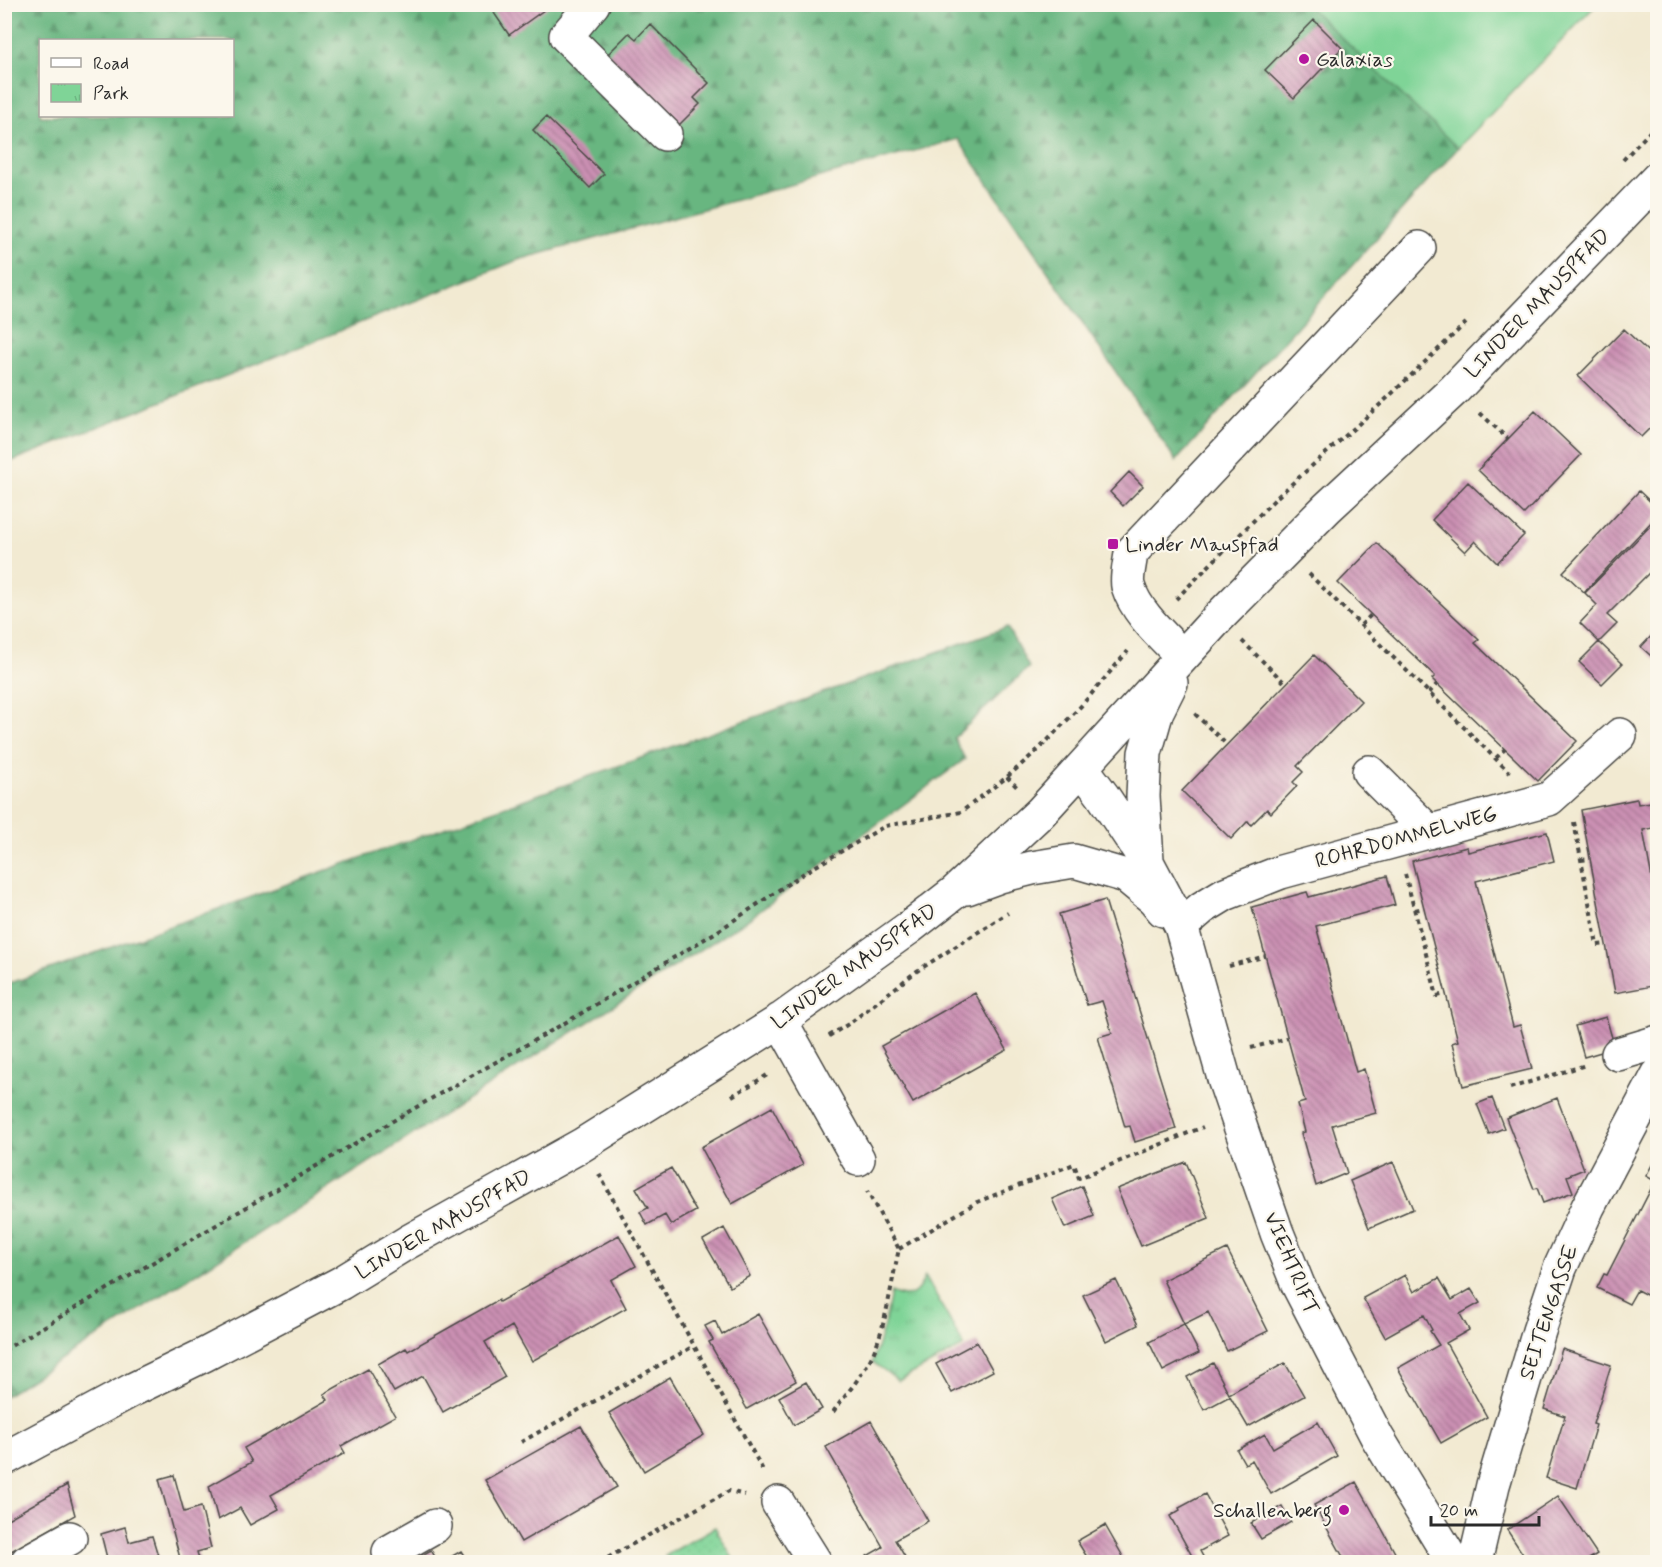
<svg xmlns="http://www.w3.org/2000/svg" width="1662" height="1567" font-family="Mynerve,sans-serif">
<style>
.grass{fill:url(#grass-dots);stroke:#558061;stroke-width:1.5}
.forest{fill:url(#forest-firs);stroke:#497056;stroke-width:1.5;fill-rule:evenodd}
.park{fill:url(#park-tufts);stroke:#558061;stroke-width:1.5}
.garden{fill:#7fd497;stroke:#558061;stroke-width:1.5}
.building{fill:url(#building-back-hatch)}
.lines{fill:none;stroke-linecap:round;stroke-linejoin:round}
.minor-casing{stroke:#494844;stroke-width:36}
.path{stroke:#494844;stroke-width:4;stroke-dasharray:4.5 4.5;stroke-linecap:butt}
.minor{stroke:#fff;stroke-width:33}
.poi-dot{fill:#b5179e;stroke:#fbf7ec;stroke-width:2}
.labels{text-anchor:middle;stroke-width:4.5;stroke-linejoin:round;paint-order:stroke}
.poi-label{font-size:21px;fill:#2b2b2b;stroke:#fbf7ec;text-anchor:start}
.street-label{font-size:21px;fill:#2b2b2b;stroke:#fbf7ec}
</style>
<defs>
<pattern id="grass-dots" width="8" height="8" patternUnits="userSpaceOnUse" patternTransform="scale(1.5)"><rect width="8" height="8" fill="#7fd497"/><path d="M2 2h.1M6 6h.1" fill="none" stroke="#6eb682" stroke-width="1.8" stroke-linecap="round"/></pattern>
<pattern id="forest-firs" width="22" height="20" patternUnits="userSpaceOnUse" patternTransform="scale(1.5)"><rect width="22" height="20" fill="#67b680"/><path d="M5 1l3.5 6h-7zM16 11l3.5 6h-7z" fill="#559469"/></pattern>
<pattern id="park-tufts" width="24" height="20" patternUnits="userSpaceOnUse" patternTransform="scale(1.5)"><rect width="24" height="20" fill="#7fd497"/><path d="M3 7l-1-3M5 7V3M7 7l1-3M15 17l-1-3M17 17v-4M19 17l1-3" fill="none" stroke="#6eb682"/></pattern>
<pattern id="building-back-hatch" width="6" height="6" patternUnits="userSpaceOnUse" patternTransform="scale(1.5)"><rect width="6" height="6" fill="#cb90b3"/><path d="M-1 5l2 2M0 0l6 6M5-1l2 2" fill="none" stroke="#a57692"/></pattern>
</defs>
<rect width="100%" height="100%" fill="#fbf7ec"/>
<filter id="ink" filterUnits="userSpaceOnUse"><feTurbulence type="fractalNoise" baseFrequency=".0167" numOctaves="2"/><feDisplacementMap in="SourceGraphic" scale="12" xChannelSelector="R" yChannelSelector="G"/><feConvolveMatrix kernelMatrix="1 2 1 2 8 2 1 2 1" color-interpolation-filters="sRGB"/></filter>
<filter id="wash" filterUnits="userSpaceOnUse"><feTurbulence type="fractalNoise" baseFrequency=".008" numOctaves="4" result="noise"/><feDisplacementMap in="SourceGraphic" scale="24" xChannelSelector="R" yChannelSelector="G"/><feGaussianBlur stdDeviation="1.35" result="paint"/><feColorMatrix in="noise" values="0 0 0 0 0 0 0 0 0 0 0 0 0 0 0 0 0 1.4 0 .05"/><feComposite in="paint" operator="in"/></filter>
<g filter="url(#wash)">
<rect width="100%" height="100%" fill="#f2ead2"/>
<path class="grass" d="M715 1527 735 1562H669L665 1556Z"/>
<path class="forest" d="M5 5H1307L1458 148 1176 461 958 139 518 260 5 464ZM40 40H232V116H40Z
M1007 627 1029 667 954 738 965 759 749 919 5 1396V985Z"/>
<path class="park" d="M925 1276 964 1346 898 1381 884 1370 872 1362C881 1339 887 1317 891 1292 910 1301 918 1294 925 1276Z"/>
<path class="garden" d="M1307 5H1596L1458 148Z"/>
<g id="blocks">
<path class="building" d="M506 4H546L548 7 509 35 494 13Z
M1314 20 1342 48 1294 98 1265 70Z
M650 24 709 83 694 98 700 104 675 129 604 58 629 33 636 39Z
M546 117 604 174 590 188 533 130Z
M1624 329 1658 361V435L1650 428 1641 437 1578 376Z
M1535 411 1581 455 1524 514 1478 470Z
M1129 472 1143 486 1123 506 1110 492Z
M1468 482 1524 535 1497 563 1475 541 1465 552 1432 520Z
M1639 491 1658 509V515L1584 592 1563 572Z
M1658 518V564L1607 615 1617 624 1599 642 1580 623 1597 605 1585 593Z
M1377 543 1479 640 1475 643 1577 741 1538 781 1432 679 1435 676 1338 583Z
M1658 629V662L1641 647Z
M1599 642 1622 664 1602 684 1579 662Z
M1314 655 1361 701 1297 766 1303 772 1293 782 1297 786 1271 813 1267 809 1251 825 1248 821 1231 839 1182 791Z
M1637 799 1638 804 1658 801V827L1643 830 1658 911V985L1615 993 1581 810Z
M1547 832 1554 861 1476 881 1513 1027 1520 1025 1532 1069 1463 1086 1452 1043 1458 1041 1412 861 1467 847 1468 852Z
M1387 876 1395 905 1316 926 1356 1072 1364 1069 1376 1113 1332 1125 1347 1173 1316 1186 1301 1133 1305 1132 1298 1104 1305 1102 1252 907 1307 892 1309 897Z
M1105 900 1176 1129 1135 1142 1130 1126 1125 1127 1098 1037 1112 1033 1107 1016 1102 1001 1087 1005 1059 914Z
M975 993 1007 1050 913 1103 881 1046Z
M1606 1017 1615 1048 1584 1057 1575 1026Z
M1492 1098 1504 1128 1489 1134 1477 1104Z
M1557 1098 1584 1169 1567 1176 1573 1192 1543 1203 1537 1188 1534 1189 1506 1118Z
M772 1107 803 1165 732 1204 701 1147Z
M1658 1154V1301L1637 1290 1629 1304 1597 1288 1604 1274 1607 1275 1655 1181 1646 1176Z
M1186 1162 1209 1218 1141 1246 1117 1189Z
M1393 1162 1413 1209 1369 1228 1350 1181Z
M671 1168 696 1211 671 1225 665 1215 647 1225 640 1212 648 1208 636 1188Z
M1082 1186 1094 1216 1065 1228 1052 1199Z
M724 1228 750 1276 730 1287 703 1240Z
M619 1235 636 1266 611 1280 626 1308 532 1361 512 1326 485 1342 505 1377 443 1412 423 1376 394 1392 378 1364 406 1348 408 1351 498 1300 499 1302Z
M1227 1249 1268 1331 1227 1351 1208 1312 1184 1324 1199 1353 1163 1371 1149 1342 1184 1324 1163 1280Z
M1405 1275 1414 1292 1439 1278 1452 1300 1471 1289 1480 1303 1460 1314 1469 1330 1446 1343 1487 1417 1441 1443 1398 1368 1439 1345 1430 1331 1432 1330 1424 1315 1385 1337 1363 1298Z
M1116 1280 1138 1325 1106 1341 1083 1295Z
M758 1314 796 1381 747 1409 709 1342 713 1340 705 1326 715 1321 722 1335Z
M977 1342 993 1371 952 1393 936 1364Z
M1562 1349 1611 1365 1593 1424 1596 1425 1577 1488 1546 1478 1565 1416 1544 1409Z
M1213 1363 1229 1394 1285 1363 1304 1396 1248 1427 1230 1396 1204 1410 1196 1395 1187 1377Z
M368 1369 395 1416 341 1446 345 1453 271 1495 279 1509 250 1525 240 1508 218 1520 209 1486 252 1462 244 1448 328 1400 324 1394Z
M670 1377 704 1435 644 1471 609 1413Z
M806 1382 822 1409 794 1425 779 1397Z
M871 1421 928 1521 895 1540 908 1562H870L867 1556 883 1547 826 1447Z
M1318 1422 1337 1456 1271 1494 1252 1460 1245 1464 1237 1450 1265 1434 1273 1448Z
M581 1426 617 1487 521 1542 485 1480Z
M174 1475 184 1512 201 1507 211 1548 197 1552 200 1562H181L159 1479Z
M1356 1482 1374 1514 1400 1562H1346L1314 1505Z
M67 1485 75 1515 4 1555V1521Z
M1205 1494 1228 1536 1200 1551 1206 1562H1181L1192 1556 1170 1516 1180 1510 1179 1508Z
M1558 1496 1597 1554 1586 1561 1587 1562H1528L1507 1530Z
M1282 1506 1291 1522 1261 1539 1251 1523Z
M1105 1525 1121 1553 1126 1562H1090L1077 1541Z
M125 1527 129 1542 152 1536 160 1562H108L101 1534Z
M431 1550 438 1562H410Z
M461 1551 468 1562H442Z"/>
</g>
</g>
<g filter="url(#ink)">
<use href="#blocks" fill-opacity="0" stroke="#494844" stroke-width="1.5"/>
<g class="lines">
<defs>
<path id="minor" d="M593 4 566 36 665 134
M1182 656C1164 637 1136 613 1128 586 1126 577 1130 563 1131 553L1419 248
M1082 768 1103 796 1147 862 1181 926 1225 1082 1277 1233 1298 1285 1377 1437 1453 1562
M1369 772 1429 832
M1147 860 1143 796 1145 753 1157 711 1171 683
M967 888 1000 876 1032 868 1074 861 1126 876 1154 899 1163 910
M1181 926 1202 908 1225 894 1281 872 1549 799 1620 735
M780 1020 858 1159
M1618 1054 1658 1042
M4 1459 134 1389 204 1355 341 1283 408 1242 582 1145 775 1024 910 927 955 892 1041 812 1218 618 1327 508 1455 389 1658 178
M778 1503 815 1562
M27 1562 70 1538
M395 1562 389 1552 435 1526
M1475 1562 1493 1485 1539 1331 1560 1268 1588 1207 1658 1075"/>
</defs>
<use href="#minor" class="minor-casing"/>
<path class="path" d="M1623 160 1658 123
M1480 413 1508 439
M1309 574 1510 773
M1176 599 1275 499 1383 402 1468 321
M1361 625 1371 615
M1242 641 1287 685
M1429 693 1437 684
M1195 714 1227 745
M1496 758 1505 749
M1007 777 1018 788
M1574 822 1597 945 1606 944
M1581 860 1590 859
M1405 874 1437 996 1446 994
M1415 910 1424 908
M1229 966 1266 956
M829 1036 850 1023 917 971 1008 913
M1251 1048 1288 1038
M1510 1088 1586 1065
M732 1096 769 1074
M599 1174 764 1472
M899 1249 977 1202 1074 1164 1079 1178 1203 1127
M4 1350 420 1105 570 1020 718 931 804 873 885 826 961 812 1007 777 1040 748 1081 706 1128 651
M833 1412C847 1393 863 1375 873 1354 887 1321 891 1284 899 1249L867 1191
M521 1442 694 1346
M600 1562 729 1491 745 1495"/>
<use href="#minor" class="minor"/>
</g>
</g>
<g class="poi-dot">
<circle cx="1304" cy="59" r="6"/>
<rect x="1107" y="538" width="12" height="12" rx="3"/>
<circle cx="1344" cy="1510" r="6"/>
</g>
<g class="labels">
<g class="poi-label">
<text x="1316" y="66">Galaxias</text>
<text x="1125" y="551">Linder Mauspfad</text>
<text x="1332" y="1517" text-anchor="end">Schallenberg</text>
</g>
<g class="street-label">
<text transform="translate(1537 303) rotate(-46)" y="7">LINDER MAUSPFAD</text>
<text transform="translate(1406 837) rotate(-15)" y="7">ROHRDOMMELWEG</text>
<text transform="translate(854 966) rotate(-36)" y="7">LINDER MAUSPFAD</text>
<text transform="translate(443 1224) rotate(-30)" y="7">LINDER MAUSPFAD</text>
<text transform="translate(1292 1263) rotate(67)" y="7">VIEHTRIFT</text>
<text transform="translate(1548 1312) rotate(-71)" y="7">SEITENGASSE</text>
</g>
</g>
<rect width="1662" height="1567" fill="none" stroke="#fbf7ec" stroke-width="24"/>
<rect x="39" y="39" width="195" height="78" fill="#fbf7ec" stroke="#a8a59f" stroke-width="1.5"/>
<rect x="51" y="58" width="30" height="9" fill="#ffffff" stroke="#a8a59f" stroke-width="1.5"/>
<text x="93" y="69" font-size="18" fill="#2b2b2b">Road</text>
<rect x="51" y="84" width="30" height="18" fill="url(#park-tufts)" stroke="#a8a59f" stroke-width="1.5"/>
<text x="93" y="99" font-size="18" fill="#2b2b2b">Park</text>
<path d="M1431 1516v9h108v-9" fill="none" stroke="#2b2b2b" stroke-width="3"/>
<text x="1440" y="1516" font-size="18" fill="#2b2b2b" stroke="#fbf7ec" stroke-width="4.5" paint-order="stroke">20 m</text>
</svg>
